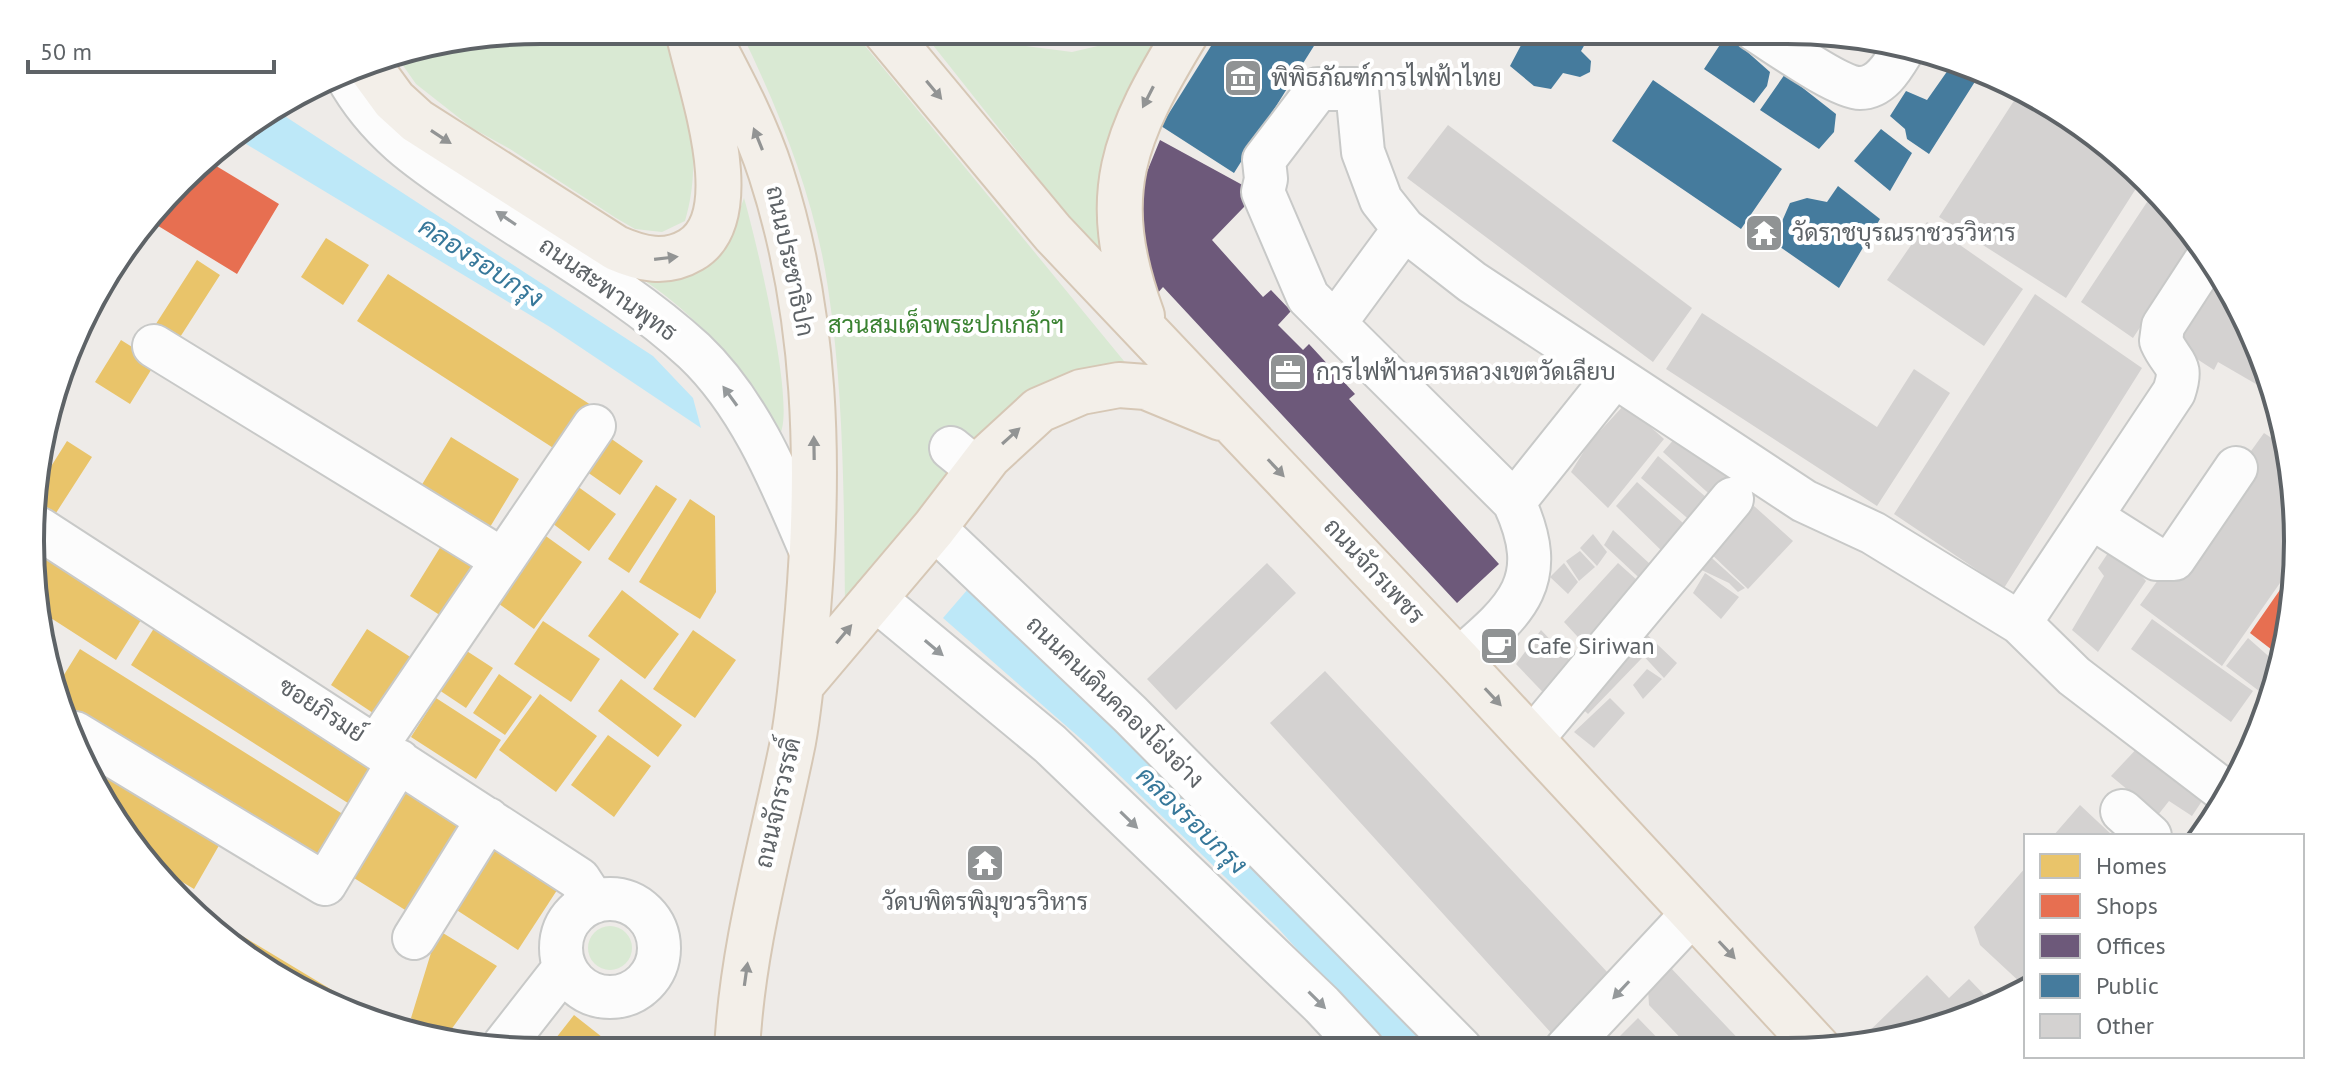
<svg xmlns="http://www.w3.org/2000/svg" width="2328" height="1082" font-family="'PT Sans',Sarabun,sans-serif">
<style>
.green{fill:#d9e9d3}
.water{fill:#bde8f8}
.homes{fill:#e9c46a}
.shops{fill:#e76f51}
.offices{fill:#6d597a}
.public{fill:#457b9d}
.building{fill:#d4d2d1}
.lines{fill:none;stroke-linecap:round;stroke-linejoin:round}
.minor-casing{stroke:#c8c9c8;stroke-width:46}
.major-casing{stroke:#d6c7b5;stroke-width:48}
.minor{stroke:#fcfcfc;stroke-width:42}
.major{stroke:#f3efe9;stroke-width:44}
.oneway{fill:#929494}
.oneway2{fill:#95999b}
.labels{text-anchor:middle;stroke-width:8;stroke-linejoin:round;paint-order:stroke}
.poi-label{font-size:24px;fill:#5e6367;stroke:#fff;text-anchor:start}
.street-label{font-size:24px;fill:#5e6367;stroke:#fff}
.park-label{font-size:24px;fill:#3a8231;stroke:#fff}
.water-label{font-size:26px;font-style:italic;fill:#37789a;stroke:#fff}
.rim{fill:none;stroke:#5e6367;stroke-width:4}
</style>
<rect width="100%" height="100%" fill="#eeebe8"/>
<path class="green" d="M541 30H667C687 91 704 158 685 221L662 232 635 229 616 218 510 149 472 128 416 84 395 54Z
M740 30H852L1133 372 1097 378 845 609C844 502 844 394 828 288 815 199 779 110 740 30Z
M921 30H980L1010 44 1072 52 1132 38 1145 30H1164L1100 196V256Z
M744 198C755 236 796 405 780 434 742 367 698 314 633 273L714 254 733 229Z
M588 948a22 22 0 1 1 44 0a22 22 0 1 1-44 0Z"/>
<path class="water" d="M280 113 653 356 693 398 701 428 550 327 236 138Z
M968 589 1089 693 1439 1049H1386L1278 928 1088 745 943 618Z"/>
<path class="homes" d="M326 238 369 265 343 305 301 277Z
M197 260 220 275 175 345 152 330Z
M388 274 591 405 561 453 357 321Z
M121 340 156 362 130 404 95 382Z
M603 433 643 461 620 495 580 467Z
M451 437 519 479 484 537 415 496Z
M67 441 92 457 56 513 40 503V484Z
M570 481 616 514 589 551 544 517Z
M656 485 677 499 629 573 608 559Z
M690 499 715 516 716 592 700 619 639 582Z
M536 529 582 562 534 629 488 596Z
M441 546 481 571 449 621 410 596Z
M40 555 141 620 116 660 40 611Z
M622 590 679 634 645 679 588 636Z
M543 621 600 659 571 702 514 664Z
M156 625 376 765 351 805 131 665Z
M367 629 415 660 379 717 331 685Z
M693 630 736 660 695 718 653 689Z
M456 644 493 668 466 708 430 684Z
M80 649 349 818 320 866 65 706 57 686Z
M499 674 532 697 505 735 473 713Z
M621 679 682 725 658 757 598 711Z
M540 694 597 736 556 792 499 750Z
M436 698 501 740 476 779 411 737Z
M608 735 651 766 614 817 571 785Z
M85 762 221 842 194 889 157 867 98 796Z
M403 780 468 821 410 913 346 873Z
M497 838 563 881 518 950 452 907Z
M438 930 497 966 448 1034 433 1031 411 1018Z
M239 934 337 993 330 1003 234 944Z
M574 1015 621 1052H545Z"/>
<path class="shops" d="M203 158 279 204 237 274 155 224 170 199Z
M2291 574 2276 653 2250 633Z"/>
<path class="offices" d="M1160 140 1248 188 1244 207 1212 240 1263 297 1271 290 1291 311 1278 325 1303 350 1309 344 1355 394 1349 399 1499 564 1457 603 1163 287 1156 295 1138 225 1142 184Z"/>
<path class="public" d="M1221 30H1324L1234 173 1161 126Z
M1529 30H1593L1581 51 1591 61 1590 72 1580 77 1563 73 1551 89 1534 86 1510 66Z
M1727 34 1770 72 1767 86 1754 103 1704 69Z
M1953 63 1983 69 1929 154 1907 139 1905 129 1890 116 1906 91 1927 100Z
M1785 74 1836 114 1834 132 1819 149 1760 110Z
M1653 80 1782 169 1741 229 1612 141Z
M1881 129 1912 153 1890 191 1854 161Z
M1838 186 1880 219 1839 288 1773 242 1790 203 1807 198 1827 202Z"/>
<path class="building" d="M2019 93 2144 176 2066 298 1939 217Z
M1448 125 1692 308 1653 362 1407 178Z
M2155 190 2193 247 2133 338 2081 302Z
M1927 222 2023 289 1984 346 1887 280Z
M2210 272 2259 345 2268 391 2218 362 2214 370 2169 341Z
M2035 294 2142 368 2004 588 1894 514Z
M1702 313 1877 427 1914 369 1950 393 1877 506 1666 369Z
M1625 404 1664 439 1608 508 1571 472 1589 443Z
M1682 430 1741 480 1717 501 1663 452Z
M2264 433 2279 443 2298 541 2294 563 2222 666 2140 605Z
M1658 456 1714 504 1693 523 1641 478Z
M1637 482 1692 531 1669 558 1616 506Z
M1754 506 1793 541 1748 589 1708 551Z
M1613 530 1662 575 1650 588 1604 545Z
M1593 534 1607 552 1597 566 1580 548Z
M2114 544 2146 581 2098 652 2072 630 2104 576 2098 568Z
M1703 550 1745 588 1738 592 1729 583 1691 565Z
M1580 551 1595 567 1579 581 1566 561Z
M1267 563 1296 593 1176 710 1147 679Z
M1564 563 1578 582 1568 594 1550 577Z
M1618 563 1647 589 1590 650 1564 622Z
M1705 573 1739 597 1721 619 1693 593Z
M2152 619 2253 691 2231 722 2131 649Z
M1638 626 1677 663 1664 678 1627 638Z
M1541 630 1584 675 1557 707 1516 664Z
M2248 638 2274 661 2267 697 2226 666Z
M1627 640 1642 658 1588 714 1571 698Z
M1647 669 1662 679 1643 699 1633 685Z
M1325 671 1609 974 1553 1035 1270 723Z
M1610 698 1625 713 1594 748 1574 732Z
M2142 743 2206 795 2192 816 2169 801 2158 815 2111 776Z
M2080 805 2113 836H2053Z
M2026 867V982L2023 985 1980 945 1974 927Z
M1670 967 1747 1048H1690L1649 1005 1648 989Z
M1927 975 1949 998 1969 979 1995 1006 1983 1013 1858 1047 1856 1044Z
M1638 1018 1667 1048H1608Z"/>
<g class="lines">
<defs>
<path id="minor" d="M1755 30C1776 43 1839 88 1860 88 1880 88 1892 68 1901 53
M346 75C379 135 426 164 481 201 552 249 631 293 694 351 751 405 782 484 812 554
M1335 323 1404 229
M154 346 503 560
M951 448 978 470
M1514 502 1614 377
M2091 517 2157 559H2174L2236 468
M934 528 1130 714 1461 1049
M40 529 579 879 594 902
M874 598 1050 744 1322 1005 1363 1049
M2020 623 2174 392C2184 362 2172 366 2161 341L2163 326 2204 263
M1458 660C1516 610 1551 582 1514 502L1308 297 1263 192 1266 179 1264 160 1318 89H1357L1363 152 1381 200 1404 229 1472 282 1804 501 1873 533 2020 623 2074 676 2227 793
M75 733 325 884 399 761
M1532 739 1732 499
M377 745 594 426
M2122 811 2150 836
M561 948a49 49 0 1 1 98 0a49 49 0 1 1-98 0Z
M414 938 488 819
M504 1045 565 967
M1566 1049 1693 913"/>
<path id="major" d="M705 30C729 76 755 123 771 173 817 315 820 463 808 610 804 654 801 698 793 742 772 845 742 946 737 1051
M884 30 1053 233 1458 660 1818 1048
M367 63 394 100 417 121 616 248C641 259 666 265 691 250 749 216 699 84 688 31
M1142 316C1097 193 1124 136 1188 30
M802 684 934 528 989 456 1039 410 1081 392 1119 385 1146 387 1221 418"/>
</defs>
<use href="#minor" class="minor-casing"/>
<use href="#major" class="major-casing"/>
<use href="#minor" class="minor"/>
<use href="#major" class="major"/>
</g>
<defs><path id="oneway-solid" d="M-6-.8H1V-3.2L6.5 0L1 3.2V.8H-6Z" transform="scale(2)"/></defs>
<g class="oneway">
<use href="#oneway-solid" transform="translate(934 90) rotate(50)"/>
<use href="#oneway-solid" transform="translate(1148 97) rotate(117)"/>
<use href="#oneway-solid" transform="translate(441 137) rotate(33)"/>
<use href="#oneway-solid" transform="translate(758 139) rotate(-112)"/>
<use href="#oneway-solid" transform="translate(666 258) rotate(-7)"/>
<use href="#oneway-solid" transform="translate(1011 436) rotate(-42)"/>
<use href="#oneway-solid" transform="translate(814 448) rotate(-91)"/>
<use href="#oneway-solid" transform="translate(1276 468) rotate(47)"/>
<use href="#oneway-solid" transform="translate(844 634) rotate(-50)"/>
<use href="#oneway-solid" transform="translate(1493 697) rotate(47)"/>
<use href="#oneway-solid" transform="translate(1727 950) rotate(47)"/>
<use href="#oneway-solid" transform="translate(746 974) rotate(-82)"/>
</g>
<g class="oneway2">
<use href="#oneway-solid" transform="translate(506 218) rotate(-146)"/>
<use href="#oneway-solid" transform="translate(730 396) rotate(-126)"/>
<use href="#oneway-solid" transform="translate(934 648) rotate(40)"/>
<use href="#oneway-solid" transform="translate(1129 820) rotate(44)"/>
<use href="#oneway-solid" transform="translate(1621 990) rotate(133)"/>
<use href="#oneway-solid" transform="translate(1317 1000) rotate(45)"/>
</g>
<defs>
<symbol id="museum-square" viewBox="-11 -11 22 22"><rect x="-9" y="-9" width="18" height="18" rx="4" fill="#909394" stroke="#fff"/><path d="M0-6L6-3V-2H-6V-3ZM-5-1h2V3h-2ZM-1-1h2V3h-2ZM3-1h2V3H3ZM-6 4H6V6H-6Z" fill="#fff"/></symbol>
<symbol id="temple-square" viewBox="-11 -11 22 22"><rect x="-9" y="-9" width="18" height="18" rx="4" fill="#909394" stroke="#fff"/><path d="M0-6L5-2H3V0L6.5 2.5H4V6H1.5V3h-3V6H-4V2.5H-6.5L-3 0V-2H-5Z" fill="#fff"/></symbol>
<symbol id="office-square" viewBox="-11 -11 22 22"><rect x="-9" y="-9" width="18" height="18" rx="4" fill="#909394" stroke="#fff"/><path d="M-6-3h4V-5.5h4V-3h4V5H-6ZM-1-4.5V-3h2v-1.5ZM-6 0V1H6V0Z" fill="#fff"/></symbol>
<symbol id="cafe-square" viewBox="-11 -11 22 22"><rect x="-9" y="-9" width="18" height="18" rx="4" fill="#909394" stroke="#fff"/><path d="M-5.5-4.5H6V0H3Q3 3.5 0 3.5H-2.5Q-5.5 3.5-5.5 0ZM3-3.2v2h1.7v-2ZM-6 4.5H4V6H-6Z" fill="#fff"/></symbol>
</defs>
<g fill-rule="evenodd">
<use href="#museum-square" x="1221" y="56" width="44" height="44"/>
<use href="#temple-square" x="1742" y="211" width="44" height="44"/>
<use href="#office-square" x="1266" y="350" width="44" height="44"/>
<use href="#cafe-square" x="1477" y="624" width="44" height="44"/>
<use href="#temple-square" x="963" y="841" width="44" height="44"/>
</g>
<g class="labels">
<g class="poi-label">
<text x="1271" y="86">พิพิธภัณฑ์การไฟฟ้าไทย</text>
<text x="1792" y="241">วัดราชบุรณราชวรวิหาร</text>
<text x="1316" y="380">การไฟฟ้านครหลวงเขตวัดเลียบ</text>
<text x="1527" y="654">Cafe Siriwan</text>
<text x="985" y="910" text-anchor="middle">วัดบพิตรพิมุขวรวิหาร</text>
</g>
<g class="street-label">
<text transform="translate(790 261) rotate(78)" y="8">ถนนประชาธิปก</text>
<text transform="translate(608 289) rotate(35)" y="8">ถนนสะพานพุทธ</text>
<text transform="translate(1374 571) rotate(47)" y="8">ถนนจักรเพชร</text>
<text transform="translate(1115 702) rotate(44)" y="8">ถนนคนเดินคลองโอ่งอ่าง</text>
<text transform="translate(322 710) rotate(33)" y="8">ซอยภิรมย์</text>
<text transform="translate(778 803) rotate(-77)" y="8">ถนนจักรวรรดิ์</text>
</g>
<g class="park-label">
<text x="946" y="333">สวนสมเด็จพระปกเกล้าฯ</text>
</g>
<g class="water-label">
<text transform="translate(481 262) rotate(33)" y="9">คลองรอบกรุง</text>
<text transform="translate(1192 820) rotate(44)" y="9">คลองรอบกรุง</text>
</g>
</g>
<path d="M0 0H2328V1082H0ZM541 44H1787A497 497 0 0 1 2284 541V541A497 497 0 0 1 1787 1038H541A497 497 0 0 1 44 541V541A497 497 0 0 1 541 44Z" fill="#fff" fill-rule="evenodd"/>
<path class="rim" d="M541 44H1787A497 497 0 0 1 2284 541V541A497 497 0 0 1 1787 1038H541A497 497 0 0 1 44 541V541A497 497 0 0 1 541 44Z"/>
<rect x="2024" y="834" width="280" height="224" fill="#ffffff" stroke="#bfc1c2" stroke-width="2"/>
<rect x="2040" y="854" width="40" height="24" fill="#e9c46a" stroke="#bfc1c2" stroke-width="2"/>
<text x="2096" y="874" font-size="24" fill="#5e6367">Homes</text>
<rect x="2040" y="894" width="40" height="24" fill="#e76f51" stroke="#bfc1c2" stroke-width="2"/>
<text x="2096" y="914" font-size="24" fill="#5e6367">Shops</text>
<rect x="2040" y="934" width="40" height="24" fill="#6d597a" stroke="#bfc1c2" stroke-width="2"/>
<text x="2096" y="954" font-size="24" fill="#5e6367">Offices</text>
<rect x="2040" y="974" width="40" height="24" fill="#457b9d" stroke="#bfc1c2" stroke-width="2"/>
<text x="2096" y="994" font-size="24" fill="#5e6367">Public</text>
<rect x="2040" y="1014" width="40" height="24" fill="#d4d2d1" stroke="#bfc1c2" stroke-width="2"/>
<text x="2096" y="1034" font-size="24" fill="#5e6367">Other</text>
<path d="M28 60v12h246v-12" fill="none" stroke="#5e6367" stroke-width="4"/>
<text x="40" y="60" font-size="24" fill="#5e6367" stroke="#ffffff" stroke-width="6" paint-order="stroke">50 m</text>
</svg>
